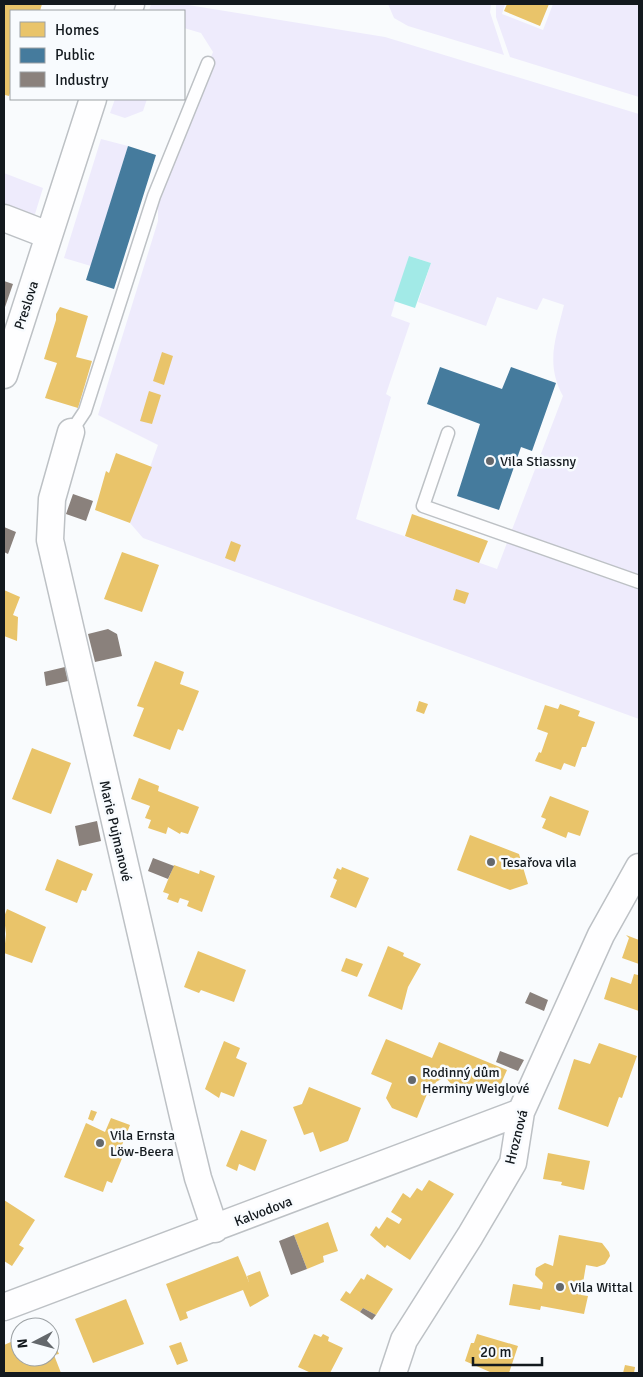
<svg xmlns="http://www.w3.org/2000/svg" width="643" height="1377" font-family="Signika,sans-serif">
<style>
.green{fill:#eeebfc;fill-rule:evenodd}
.water{fill:#a2eae7}
.homes{fill:#e9c46a}
.public{fill:#457b9d}
.industry{fill:#8a817c}
.lines{fill:none;stroke-linecap:round;stroke-linejoin:round}
.lane-casing{stroke:#bdc1c5;stroke-width:15}
.street-casing{stroke:#bdc1c5;stroke-width:29}
.lane{stroke:#fefeff;stroke-width:12}
.street{stroke:#fefeff;stroke-width:26}
.poi-dot{fill:#64686c;stroke:#f8fbfe;stroke-width:2}
.labels{text-anchor:middle;stroke-width:5;stroke-linejoin:round;paint-order:stroke}
.street-label{font-size:14px;fill:#13191e;stroke:#f8fbfe}
.poi-label{font-size:14px;fill:#13191e;stroke:#f8fbfe;text-anchor:start}
</style>
<rect width="100%" height="100%" fill="#f9fbfd"/>
<path class="green" d="M151 4H182L385 37 639 114V719L143 538 130 523 158 445 98 415 158 221V204L154 196 213 52 201 33 184 28V11H149ZM409 256 431 263 418 302 486 326 497 297 537 310 543 298 564 305C556 338 545 363 563 396L497 569 356 519 391 397 386 394 410 323 391 316Z
M388 4H491L490 12 504 55 408 26 394 18Z
M496 4H505L502 14 543 30 553 4H639V97L510 57 496 17Z
M115 99H147L143 111 125 118 110 113Z
M101 139 128 146 91 266 64 258Z
M4 173 43 188 35 214 26 216 4 209Z"/>
<path class="water" d="M409 256 431 263 415 308 394 301Z"/>
<path class="homes" d="M4 4H42L40 11H11V90L9 96 5 95 4 99Z
M507 4H549L540 26 504 11Z
M60 307 88 316 76 357 92 361 78 408 45 398 57 363 44 359 56 320V314Z
M162 352 173 356 164 385 153 381Z
M149 391 161 395 152 424 140 421Z
M116 453 152 467 130 523 95 510 106 471 109 473Z
M412 514 488 541 479 563 405 536Z
M231 541 241 545 235 562 225 558Z
M122 552 159 565 142 612 104 599Z
M456 589 469 593 465 604 453 600Z
M4 590 20 597 13 615 18 617 17 641 4 636Z
M155 661 184 672 180 684 199 691 183 731 178 729 170 750 133 736 144 708 137 706Z
M419 701 428 704 424 714 416 711Z
M560 704 580 711 578 716 595 722 586 747H582L575 767 564 763 561 770 535 761 539 752 541 753 548 733 537 729 545 705 558 709Z
M32 748 71 763 51 814 12 799Z
M139 778 159 786 158 791 199 807 188 834 181 832 180 834 168 827 166 834 148 828 151 820 145 818 150 806 131 799Z
M550 796 589 811 580 836 568 832 566 838 542 828 546 819 541 817Z
M470 835 519 854 528 884 510 890 457 870Z
M57 859 93 874 86 891 82 890 77 903 45 890Z
M174 865 199 874 200 870 215 876 202 912 187 906 189 901 180 898 178 903 167 899 169 894 163 892Z
M342 867 369 878 356 908 330 897 337 880 333 878 337 868 341 870Z
M7 909 46 927 32 963 4 953 6 934 4 917Z
M626 935 639 940V964L622 958 629 938Z
M388 946 404 953 403 956 421 964 408 987 402 1010 368 996Z
M198 951 246 970 234 1002 201 990 199 993 184 987Z
M346 958 363 964 357 977 341 971Z
M639 971V1011L604 999 611 977 631 984 634 974 638 975Z
M386 1039 432 1058 439 1042 507 1070 496 1095 470 1085 462 1088 453 1086 445 1077 436 1082 430 1096 427 1094 417 1118 392 1108 386 1098 392 1083 371 1074Z
M224 1041 240 1048 236 1058 247 1063 234 1097 221 1092 219 1098 205 1089Z
M599 1043 637 1056 622 1098 619 1097 608 1127 558 1109 574 1059 590 1064Z
M309 1087 361 1108 348 1141 320 1152 313 1132 304 1135 293 1107 302 1104Z
M91 1110 97 1112 93 1121 88 1119Z
M111 1118 130 1125 118 1155 123 1156 112 1183 107 1181 103 1192 64 1177 86 1123 105 1132Z
M241 1130 267 1140 255 1171 239 1164 237 1171 226 1166Z
M548 1153 590 1161 584 1190 561 1185 562 1182 543 1179Z
M429 1180 454 1194 410 1260 387 1245 385 1248 370 1235 376 1226 379 1229 387 1217 399 1224 402 1219 391 1212 403 1193 410 1198 417 1188 422 1191Z
M4 1200 35 1220 19 1245 24 1248 12 1266 4 1261Z
M328 1222 338 1251 323 1256 324 1262 307 1269 294 1235Z
M559 1235 602 1243 609 1252 610 1256 605 1264 597 1267 586 1265 581 1295 588 1296 584 1314 541 1306 540 1310 509 1305 513 1284 542 1289 543 1283 535 1275 536 1268 545 1263 553 1266Z
M238 1256 249 1282 247 1276 260 1271 269 1296 250 1307 243 1290 186 1312 188 1318 180 1321 166 1284Z
M367 1274 393 1289 376 1315 363 1308 360 1312 340 1300 346 1291 350 1294 361 1278 364 1280Z
M126 1299 144 1344 93 1363 75 1319Z
M314 1334 321 1337 323 1334 329 1337 328 1341 343 1348 330 1373H311L298 1367Z
M477 1334 518 1346 509 1373 490 1372 465 1361 471 1343H474Z
M20 1338V1357H50V1347L55 1345 59 1354 54 1355 61 1373H4V1345Z
M181 1342 188 1361 177 1365 169 1346Z
M625 1365 635 1367 634 1373H623Z"/>
<path class="public" d="M128 146 156 155 114 289 86 280Z
M440 367 502 389 511 367 556 383 532 451 521 447 499 510 457 496 480 424 427 404Z"/>
<path class="industry" d="M4 281 13 284 4 310Z
M73 494 93 501 86 521 66 514Z
M4 527 16 532 8 554 4 552Z
M108 629 117 634 122 656 95 662 88 634Z
M65 667 68 681 46 686 44 672Z
M97 821 101 841 79 846 75 826Z
M153 858 174 866 168 879 148 871Z
M530 992 548 1000 544 1011 525 1003Z
M500 1051 524 1060 518 1071 496 1062Z
M294 1235 307 1269 291 1275 279 1241Z
M363 1308 376 1315 372 1320 360 1312Z"/>
<g class="lines">
<defs>
<path id="lane" d="M71 432 85 411 154 196 208 63
M448 433 423 506 639 582"/>
<path id="street" d="M128 11 131 4
M4 218 48 235
M4 375 93 99
M71 432 52 499 50 540 183 1116 198 1178 215 1229
M4 1307 521 1112
M393 1373 404 1340 470 1236 513 1163 521 1112 601 935 639 867"/>
</defs>
<use href="#lane" class="lane-casing"/>
<use href="#street" class="street-casing"/>
<use href="#lane" class="lane"/>
<use href="#street" class="street"/>
</g>
<g class="poi-dot">
<circle cx="490" cy="461" r="5"/>
<circle cx="491" cy="862" r="5"/>
<circle cx="412" cy="1080" r="5"/>
<circle cx="100" cy="1143" r="5"/>
<circle cx="560" cy="1287" r="5"/>
</g>
<g class="labels">
<g class="street-label">
<text transform="translate(26 305) rotate(-72)" y="5">Preslova</text>
<text transform="translate(116 831) rotate(77)" y="5">Marie Pujmanové</text>
<text transform="translate(516 1137) rotate(-76)" y="5">Hroznová</text>
<text transform="translate(263 1211) rotate(-21)" y="5">Kalvodova</text>
</g>
<g class="poi-label">
<text x="500" y="466">Vila Stiassny</text>
<text x="501" y="867">Tesařova vila</text>
<text x="422" y="1077">Rodinný dům<tspan x="422" dy="16">Herminy Weiglové</tspan></text>
<text x="110" y="1140">Vila Ernsta<tspan x="110" dy="16">Löw-Beera</tspan></text>
<text x="570" y="1292">Vila Wittal</text>
</g>
</g>
<rect width="643" height="1377" fill="none" stroke="#13191e" stroke-width="10"/>
<rect x="10" y="10" width="175" height="90" fill="#f8fbfe" stroke="#9ca1a4"/>
<rect x="20" y="22" width="25" height="15" fill="#e9c46a" stroke="#9ca1a4"/>
<text x="55" y="35" font-size="15" fill="#13191e">Homes</text>
<rect x="20" y="48" width="25" height="15" fill="#457b9d" stroke="#9ca1a4"/>
<text x="55" y="60" font-size="15" fill="#13191e">Public</text>
<rect x="20" y="72" width="25" height="15" fill="#8a817c" stroke="#9ca1a4"/>
<text x="55" y="85" font-size="15" fill="#13191e">Industry</text>
<g transform="translate(35 1342) rotate(264)"><circle r="24" fill="#f8fbfe" stroke="#9ca1a4"/>
<path d="M0-4L9 19L0 12L-9 19Z" fill="#64686c"/>
<text y="-8" font-size="14" font-weight="bold" text-anchor="middle" fill="#13191e">N</text>
</g>
<path d="M473 1357v8h69v-8" fill="none" stroke="#13191e" stroke-width="2.5"/>
<text x="480" y="1357" font-size="15" fill="#13191e" stroke="#f8fbfe" stroke-width="4" paint-order="stroke">20 m</text>
</svg>
